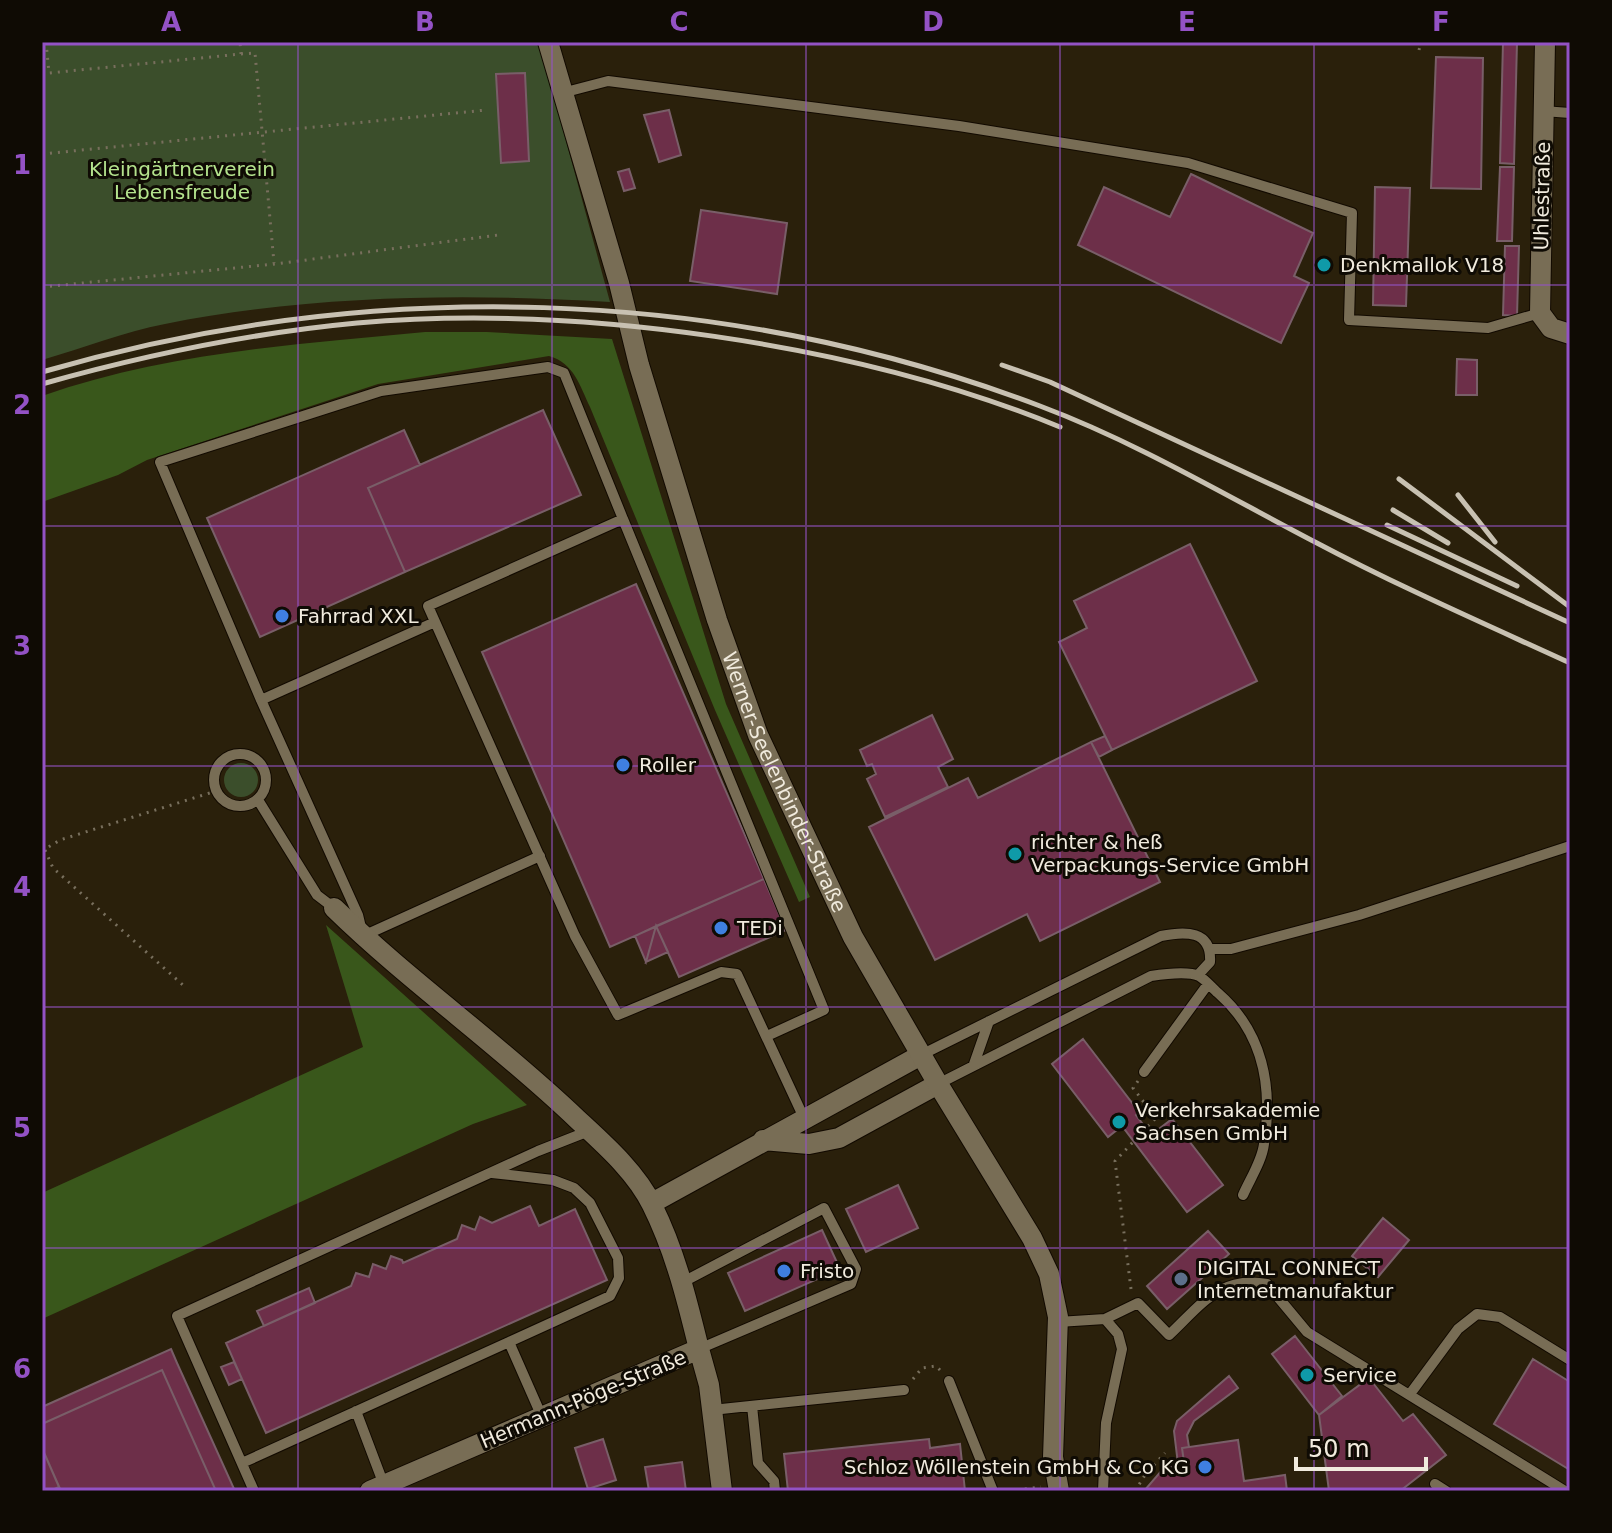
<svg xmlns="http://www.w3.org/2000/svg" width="1612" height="1533" font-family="'DejaVu Sans',sans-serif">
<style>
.green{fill:#3b4e2b}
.forest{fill:#39571b}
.building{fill:#6d2f49;stroke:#795e68;stroke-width:2}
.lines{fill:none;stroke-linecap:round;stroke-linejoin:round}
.service-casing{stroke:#120a00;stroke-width:12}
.minor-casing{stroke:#120a00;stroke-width:22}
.secondary-casing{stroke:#120a00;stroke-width:22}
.path{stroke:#786f5d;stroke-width:3;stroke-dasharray:2 6;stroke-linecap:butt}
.service{stroke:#786d55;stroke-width:10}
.minor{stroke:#786d55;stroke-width:20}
.secondary{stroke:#786d55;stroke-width:20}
.rail{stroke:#c8c1b2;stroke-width:5}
.grid{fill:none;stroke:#9352c5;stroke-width:2;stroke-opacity:0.55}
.culture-dot{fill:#0f9aa8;stroke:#0f0b04;stroke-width:3}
.shop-dot{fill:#3f7fe0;stroke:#0f0b04;stroke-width:3}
.service-dot{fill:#5c6f8a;stroke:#0f0b04;stroke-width:3}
.labels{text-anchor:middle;stroke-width:6;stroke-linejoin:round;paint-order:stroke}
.park-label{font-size:20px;fill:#b4e38d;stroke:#0f0b04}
.street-label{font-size:20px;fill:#f1ebde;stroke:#0f0b04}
.poi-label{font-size:20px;fill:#f1ebde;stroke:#0f0b04;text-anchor:start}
.neatline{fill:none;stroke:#9352c5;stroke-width:3}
.grid-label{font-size:26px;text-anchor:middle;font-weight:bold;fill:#9352c5}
</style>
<rect width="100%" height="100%" fill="#2a200b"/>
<path class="green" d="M42 42H539L610 302C462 293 311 295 165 324 124 332 83 348 42 360Z
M224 780a17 17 0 1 1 34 0a17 17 0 1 1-34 0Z"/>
<path class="forest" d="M425 332H487L612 339 726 704 810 897 799 902 715 710 590 407C580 386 574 363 549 356L378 384 147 460 118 475 42 502V396C165 353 297 344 425 332Z
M326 925 527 1105 473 1124 42 1319V1193L363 1047Z"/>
<path class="building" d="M1503 42H1517L1514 164 1500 163Z
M1436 57 1483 58 1481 189 1431 188Z
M525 73 529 161 501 163 496 74Z
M669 110 681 155 659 162 644 115Z
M1500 167H1514L1512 241H1497Z
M629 169 635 188 624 191 618 172Z
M1191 174 1313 233 1294 276 1309 283 1281 343 1078 245 1104 187 1170 217Z
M1375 187 1410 188 1406 306 1373 305Z
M701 210 787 223 777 294 690 281Z
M1505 246H1519L1517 316 1503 315Z
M1457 359 1477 360V395H1456Z
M543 410 581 495 405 572 368 488Z
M404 430 420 465 368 488 405 572 260 637 207 518Z
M1190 544 1257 681 1112 750 1059 642 1087 628 1074 601Z
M636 584 764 879 610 947 482 652Z
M932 715 953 759 938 767 948 787 885 817 867 779 876 774 872 764 867 766 860 750Z
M1105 736 1112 750 1099 757 1091 742Z
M1091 742 1160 882 1040 941 1027 914 935 960 869 827 968 778 978 798Z
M764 879 786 930 679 977 656 926Z
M656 926 668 952 646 962Z
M656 926 646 962 635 936Z
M1083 1039 1139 1112 1136 1115 1151 1135 1172 1119 1223 1185 1187 1212 1122 1126 1108 1137 1052 1064Z
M898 1185 918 1228 866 1252 846 1209Z
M530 1206 539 1226 575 1209 607 1280 266 1433 226 1343 351 1286 356 1273 369 1277 373 1264 386 1269 391 1256 402 1260 403 1263 457 1239 462 1225 475 1230 480 1217 492 1223Z
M1383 1218 1409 1240 1378 1277 1352 1256Z
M822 1230 840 1269 745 1311 728 1273Z
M1208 1231 1229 1254 1167 1309 1147 1286Z
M309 1288 315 1303 264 1326 257 1311Z
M1295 1336 1342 1396 1319 1415 1272 1354Z
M171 1349 177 1363 235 1491H216L162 1370 42 1424V1407Z
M1533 1359 1570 1382V1470L1494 1424Z
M234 1362 242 1379 229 1385 221 1367Z
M162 1370 216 1491H61L42 1448V1424Z
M1229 1376 1238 1388 1194 1421 1187 1435 1189 1447 1182 1448 1184 1462 1178 1464 1174 1431 1177 1421Z
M1369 1378 1403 1421 1413 1414 1446 1455 1400 1491H1329L1319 1415Z
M603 1439 616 1480 588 1489 575 1448Z
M929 1439 930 1448 960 1444 965 1491H788L784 1454Z
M1238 1440 1244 1481 1285 1475 1287 1491H1144L1162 1470 1184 1462 1182 1448Z
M42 1448 59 1487 50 1491 42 1489Z
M682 1462 686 1491H649L645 1467Z"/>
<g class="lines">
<defs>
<path id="service" d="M562 93 608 81 959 126 1188 163 1352 213 1349 320 1488 328 1540 313
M1543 111 1570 113
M261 700 435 622
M214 780a26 26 0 1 1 52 0a26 26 0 1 1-52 0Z
M258 800 317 895 334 908
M540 856 363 936 358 915 261 700 160 462 381 391 548 367 564 373 623 519
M1211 949H1231L1359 915 1570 846
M767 1036 824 1010 623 519 428 606 575 936 618 1015 721 972 737 974 804 1118
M921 1055 1161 936C1185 931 1212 930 1210 962L1198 975
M974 1064 989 1021
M1144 1072 1208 984
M938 1084 1151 976C1164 974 1188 971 1199 976 1206 980 1212 988 1218 993 1263 1032 1273 1087 1264 1144 1262 1161 1250 1179 1243 1195
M492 1173 553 1180 574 1188 590 1203 618 1258 619 1278 610 1296 509 1342 542 1417
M683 1282 824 1208 856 1269 851 1284 699 1349
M1058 1322 1105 1319 1138 1303 1169 1335C1200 1306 1220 1275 1267 1284L1307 1332 1565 1491
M949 1381 993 1491
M1410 1394 1458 1329 1477 1314 1500 1317 1570 1360
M752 1406 758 1463 774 1481 775 1491
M712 1410 904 1390
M356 1411 384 1485
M242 1463 509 1342
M1435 1484 1446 1491
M254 1491 177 1316 538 1151 589 1131
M1103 1491 1106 1423 1122 1349 1118 1334 1105 1319"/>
<path id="minor" d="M1545 42 1540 313 1551 328 1570 334
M334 908C411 983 500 1045 577 1119 604 1144 636 1172 652 1205 675 1251 687 1300 699 1349L370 1491
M763 1140 809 1144 839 1138 938 1084
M652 1203 921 1055
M699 1349 709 1385 722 1491"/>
<g id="secondary">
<path id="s1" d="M548 42 619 283 639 365 717 620 758 735 853 937 938 1084 1032 1238 1049 1274 1058 1317 1053 1457 1059 1491"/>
</g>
</defs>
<use href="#service" class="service-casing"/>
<use href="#minor" class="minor-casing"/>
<use href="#secondary" class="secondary-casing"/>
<path class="path" d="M46 42 49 73 241 54 240 42
M1419 50 1421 42
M241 54 255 53 274 263
M42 154 486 110
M42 287 275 264 498 235
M45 850 53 868 184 986
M42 851 60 840 216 791
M1138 1081 1133 1088 1156 1118 1146 1128
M1131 1289 1115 1161 1134 1141
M913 1379 922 1368 936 1366 942 1372
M1009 1491 1041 1487
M1135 1491 1145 1475 1165 1453"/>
<use href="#service" class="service"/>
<use href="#minor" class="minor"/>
<use href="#secondary" class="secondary"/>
<path class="rail" d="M1002 365 1050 382 1570 623
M42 372C371 276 719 285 1040 406 1136 442 1225 495 1315 542 1398 586 1485 624 1570 663
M42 384C145 355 251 333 357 323 577 304 856 343 1060 427
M1399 479 1570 607
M1458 495 1495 542
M1393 510 1448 543
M1387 525 1517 586"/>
</g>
<path class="grid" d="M298 42V1491M552 42V1491M806 42V1491M1060 42V1491M1314 42V1491M42 285H1570M42 526H1570M42 766H1570M42 1007H1570M42 1248H1570"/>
<g class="culture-dot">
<circle cx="1324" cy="265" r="8"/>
<circle cx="1015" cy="854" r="8"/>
<circle cx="1119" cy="1122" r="8"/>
<circle cx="1307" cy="1375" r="8"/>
</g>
<g class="shop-dot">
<circle cx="282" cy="616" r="8"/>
<circle cx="623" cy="765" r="8"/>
<circle cx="721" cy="928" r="8"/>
<circle cx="784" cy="1271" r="8"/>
<circle cx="1205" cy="1467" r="8"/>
</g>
<circle class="service-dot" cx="1181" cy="1279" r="8"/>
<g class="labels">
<g class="park-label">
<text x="182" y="176">Kleingärtnerverein<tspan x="182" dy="23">Lebensfreude</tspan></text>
</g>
<g class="street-label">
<text transform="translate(1542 196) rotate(-89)" y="7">Uhlestraße</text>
<text dy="7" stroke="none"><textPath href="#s1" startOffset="778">Werner-Seelenbinder-Straße</textPath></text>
<text transform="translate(583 1399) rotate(-23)" y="7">Hermann-Pöge-Straße</text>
</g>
<g class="poi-label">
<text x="1340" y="272">Denkmallok V18</text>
<text x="298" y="623">Fahrrad XXL</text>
<text x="639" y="772">Roller</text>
<text x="1031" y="849">richter &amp; heß<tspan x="1031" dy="23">Verpackungs-Service GmbH</tspan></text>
<text x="737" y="935">TEDi</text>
<text x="1135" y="1117">Verkehrsakademie<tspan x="1135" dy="23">Sachsen GmbH</tspan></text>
<text x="1197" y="1275">DIGITAL CONNECT<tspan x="1197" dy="23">Internetmanufaktur</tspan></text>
<text x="800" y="1278">Fristo</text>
<text x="1323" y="1382">Service</text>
<text x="1189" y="1474" text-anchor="end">Schloz Wöllenstein GmbH &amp; Co KG</text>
</g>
</g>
<rect width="1612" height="1533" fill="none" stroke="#0f0b04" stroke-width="88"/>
<path d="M1296 1457v12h130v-12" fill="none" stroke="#f1ebde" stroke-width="4"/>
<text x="1308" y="1457" font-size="24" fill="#f1ebde" stroke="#0f0b04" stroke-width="6" paint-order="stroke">50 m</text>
<rect x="44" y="44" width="1524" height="1445" class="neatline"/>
<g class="grid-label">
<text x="171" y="31">A</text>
<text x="425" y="31">B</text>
<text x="679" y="31">C</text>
<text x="933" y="31">D</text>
<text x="1187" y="31">E</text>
<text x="1441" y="31">F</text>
<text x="22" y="174">1</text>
<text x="22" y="414">2</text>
<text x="22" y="655">3</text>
<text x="22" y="896">4</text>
<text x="22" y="1137">5</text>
<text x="22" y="1378">6</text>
</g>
</svg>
